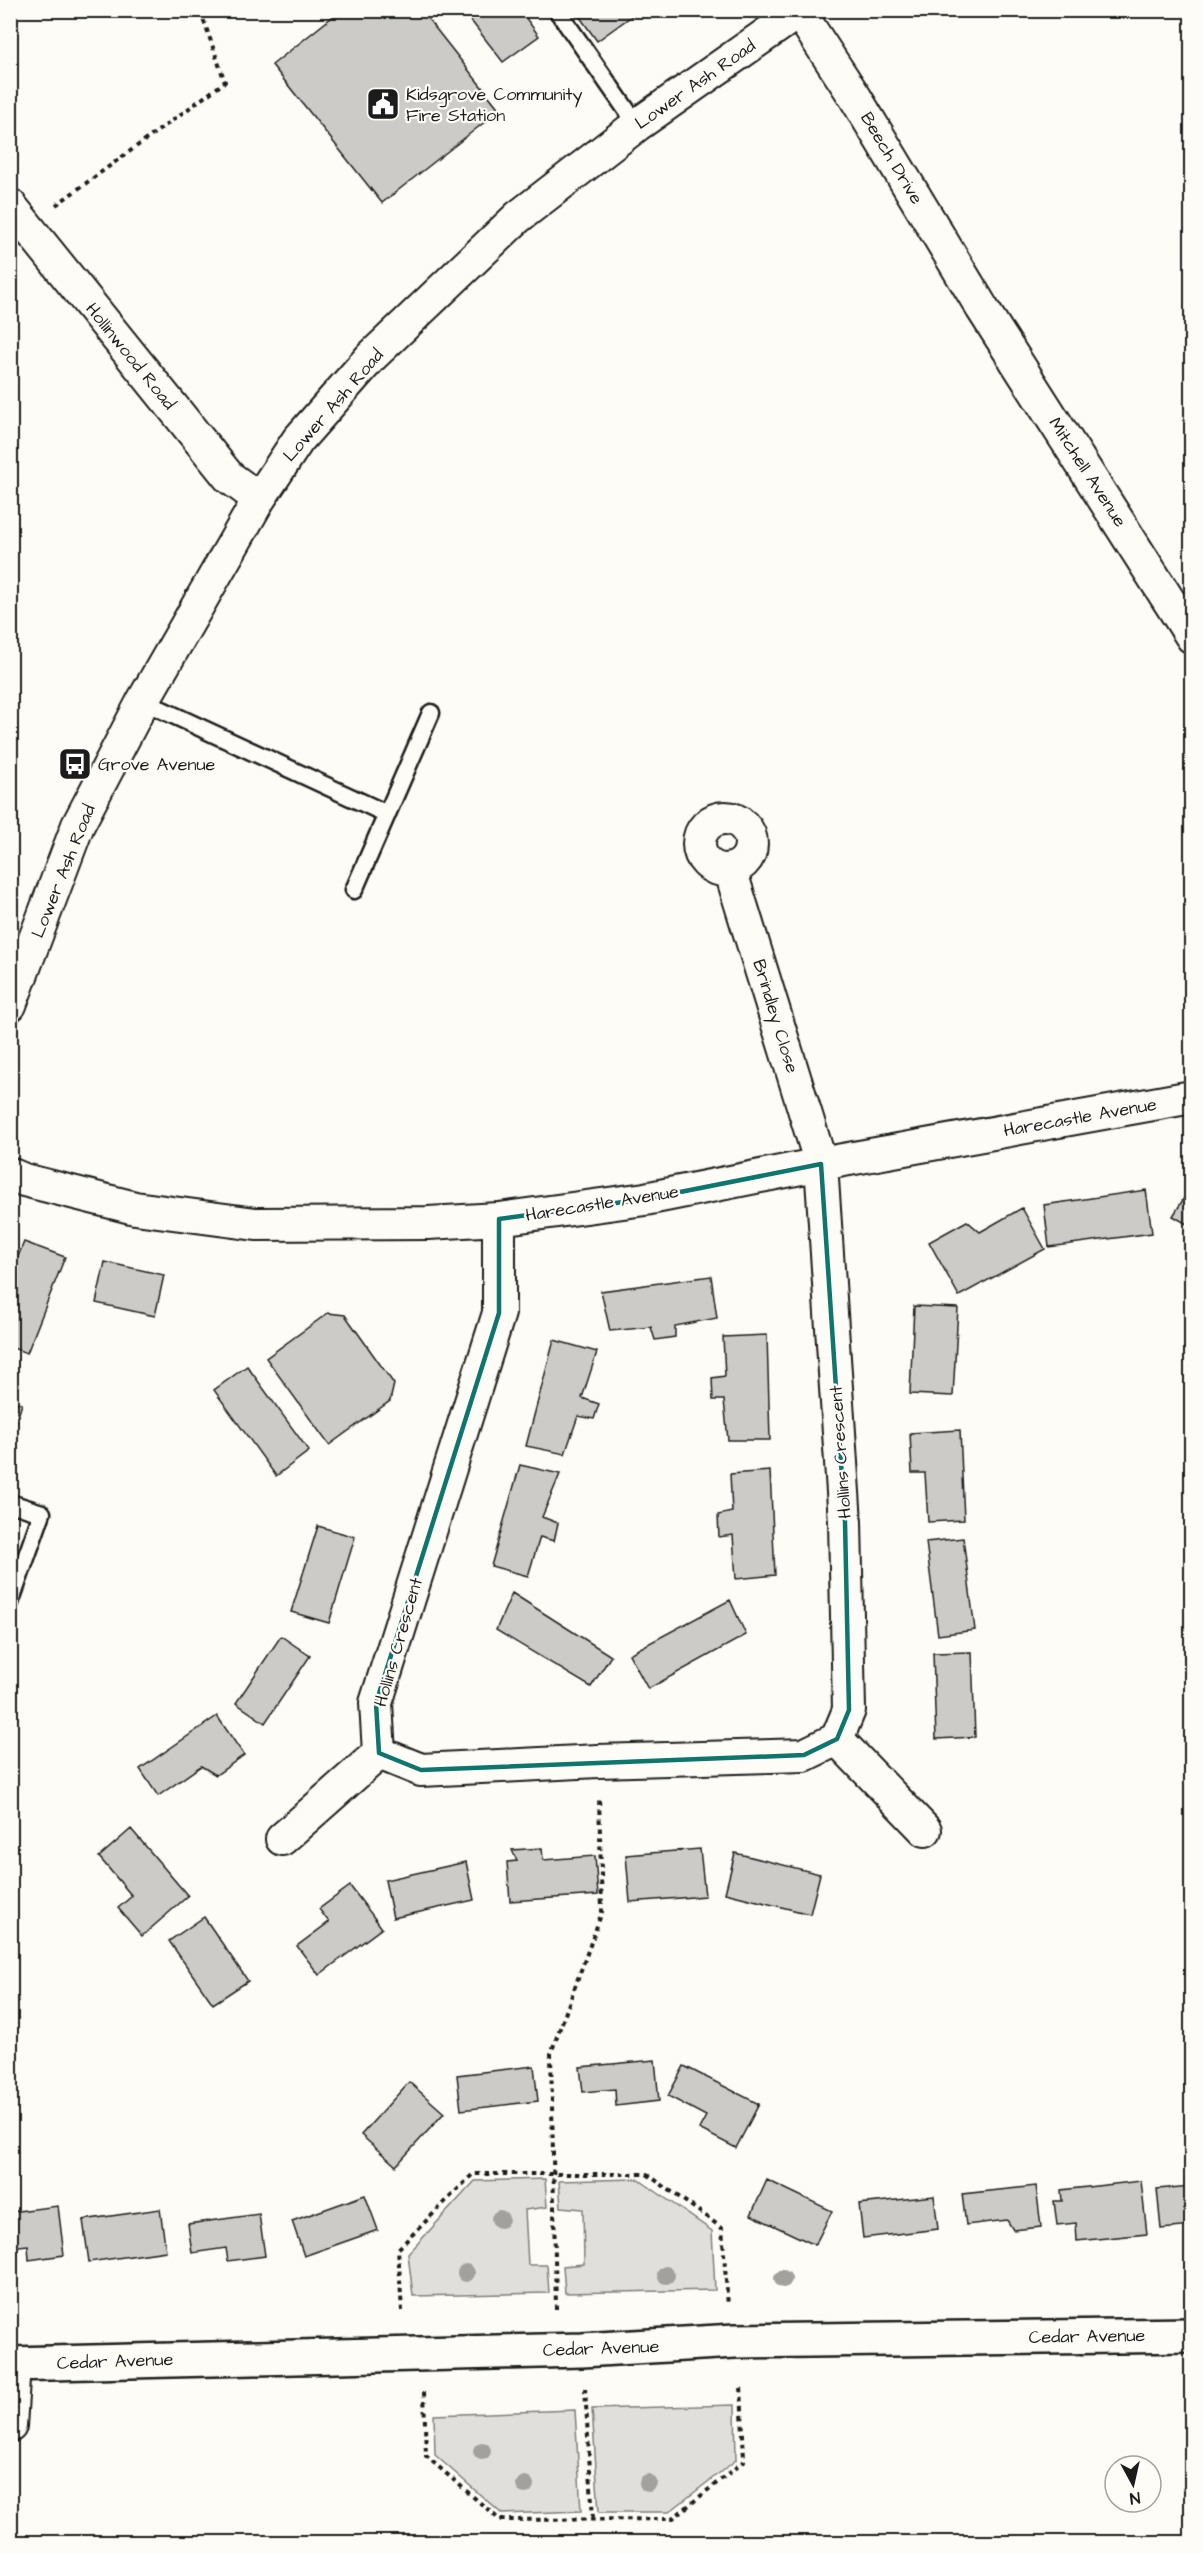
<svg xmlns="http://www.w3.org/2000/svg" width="1202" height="2553" font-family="'Architects Daughter',sans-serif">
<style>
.green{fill:#e0dfdb;stroke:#7e7e7c;stroke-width:1.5}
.building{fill:#cccbc8;stroke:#1c1c1c;stroke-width:1.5}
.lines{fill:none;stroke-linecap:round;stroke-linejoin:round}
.lane-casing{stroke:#1c1c1c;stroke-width:21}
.street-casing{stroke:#1c1c1c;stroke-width:36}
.secondary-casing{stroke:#1c1c1c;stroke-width:38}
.path{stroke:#1c1c1c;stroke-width:4;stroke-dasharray:4.5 4.5;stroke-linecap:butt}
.lane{stroke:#fdfcf7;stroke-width:16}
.street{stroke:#fdfcf7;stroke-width:32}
.secondary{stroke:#fdfcf7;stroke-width:33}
.tree{fill:#a2a19e}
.marked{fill:none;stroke:#0f766e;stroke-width:4.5;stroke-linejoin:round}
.labels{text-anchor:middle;stroke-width:4.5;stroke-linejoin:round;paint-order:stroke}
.street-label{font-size:18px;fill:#1c1c1c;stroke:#fdfcf7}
.poi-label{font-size:18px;fill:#1c1c1c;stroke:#fdfcf7;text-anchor:start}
</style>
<rect width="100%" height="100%" fill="#fdfcf7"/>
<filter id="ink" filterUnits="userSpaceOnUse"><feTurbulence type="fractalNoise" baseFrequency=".0167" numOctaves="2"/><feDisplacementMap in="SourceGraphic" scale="12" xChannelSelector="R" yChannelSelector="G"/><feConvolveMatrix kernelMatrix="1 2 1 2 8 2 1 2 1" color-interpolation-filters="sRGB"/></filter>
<g filter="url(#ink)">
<path class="green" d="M545 2179 547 2207 525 2210 528 2265H547L549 2293 413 2296 408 2254 475 2181Z
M638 2179 712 2231 715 2290 565 2293 563 2266 584 2264 583 2209 561 2207 559 2181Z
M735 2405 736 2460 669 2512H599L592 2409Z
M575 2410 581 2511 502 2514 435 2455 434 2415Z"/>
<path class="building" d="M341 10H421L500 110 382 203 272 65Z
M468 10H520L539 36 503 62 465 13Z
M580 10H640L597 41 577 13Z
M1192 1185V1227L1173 1216Z
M1146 1190 1152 1233 1049 1247 1044 1205Z
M1022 1208 1045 1249 959 1296 929 1242 967 1221 980 1232Z
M24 1242 65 1257 27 1353 10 1347V1276Z
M105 1262 164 1275 155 1316 96 1303Z
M711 1276 717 1318 675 1326V1337L655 1340 651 1327 610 1331 601 1291Z
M914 1306 958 1308 953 1396 910 1394Z
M328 1313 345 1315 394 1384 390 1401 329 1445 266 1358Z
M767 1335 770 1440H728L724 1400H713L712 1378 725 1376 723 1337Z
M554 1340 597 1352 582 1398 599 1404 594 1419 578 1416 565 1454 526 1446Z
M247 1366 309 1451 276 1476 214 1390Z
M10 1400 22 1404 10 1441Z
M960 1430 964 1520 928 1522 925 1473H912L910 1433Z
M520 1465 560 1474 542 1517 558 1523 554 1541 540 1537 528 1576 491 1566Z
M770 1471 775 1575 736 1579 733 1535 719 1537 718 1515 732 1512 730 1474Z
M318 1526 355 1537 329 1623 291 1612Z
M963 1538 975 1630 938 1635 926 1542Z
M512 1593 611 1656 591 1687 496 1630Z
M730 1600 746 1635 648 1689 629 1654Z
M281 1636 310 1656 265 1723 236 1703Z
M972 1652 975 1737 936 1739 933 1653Z
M217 1716 244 1755 216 1775 201 1766 158 1796 140 1769Z
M131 1829 188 1896 142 1936 118 1908 132 1896 99 1857Z
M542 1848 543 1860 595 1856 598 1895 510 1901 507 1862 517 1861 512 1850Z
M700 1849 705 1896 630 1902 626 1855Z
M735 1853 820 1874 810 1914 725 1893Z
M466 1862 474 1900 393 1918 385 1880Z
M350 1886 382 1928 319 1975 297 1946 329 1922 319 1909Z
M204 1917 248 1981 213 2004 169 1941Z
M655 2060 659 2101 616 2106 615 2089 583 2092 580 2067Z
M534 2066 538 2101 461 2110 457 2075Z
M684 2066 759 2104 736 2148 699 2129 706 2116 668 2096Z
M409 2082 444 2113 396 2166 361 2135Z
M767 2180 832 2211 815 2245 751 2215Z
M1141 2181 1147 2234 1077 2241 1076 2223 1057 2225 1054 2201H1062L1061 2190Z
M1036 2186 1041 2227 1013 2230 1007 2220 966 2225 962 2194Z
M1192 2186V2226L1161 2229 1157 2189Z
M365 2195 378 2230 304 2256 292 2221Z
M934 2196 938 2229 863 2238 859 2204Z
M58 2206 64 2255 29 2260 28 2245 10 2247V2212Z
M160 2209 166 2251 89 2262 83 2220Z
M259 2214 265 2256 228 2261 226 2248 192 2253 188 2224Z"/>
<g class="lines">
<defs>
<path id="lane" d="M557 10 637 125
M143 701 387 814
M354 890 431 713
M10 1503 42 1513 10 1603"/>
<path id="street" d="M798 10 855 97 982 308 1192 637
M10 205 229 477 259 499
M699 844a26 26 0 1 1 52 0a26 26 0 1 1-52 0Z
M10 1005 78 825 143 701 259 499 298 440 371 357 518 217 637 125 801 10
M10 1174 24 1180 135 1208 256 1224 428 1223 499 1219 645 1199 821 1164 1192 1097
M499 1219V1313L376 1703 379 1753 421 1770 598 1761 804 1755 837 1739 849 1710 845 1522 821 1164 730 869
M837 1739 925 1830
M282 1839 379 1753
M10 2426 14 2364"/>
<path id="secondary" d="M10 2364 582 2350 735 2341 1192 2335"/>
</defs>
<use href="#lane" class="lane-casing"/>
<use href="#street" class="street-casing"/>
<use href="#secondary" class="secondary-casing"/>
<path class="path" d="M56 205 225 82 200 10
M556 2309 551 2053 602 1912 599 1797
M402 2311 398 2249 473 2174H647L722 2228 728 2306
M585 2388 593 2519
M424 2392 426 2456 500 2520 672 2519 744 2461 741 2384"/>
<use href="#lane" class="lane"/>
<use href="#street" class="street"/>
<use href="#secondary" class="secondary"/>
</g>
<g class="tree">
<circle cx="500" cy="2219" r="9"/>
<circle cx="466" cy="2273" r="9"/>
<circle cx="666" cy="2275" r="9"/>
<circle cx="783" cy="2279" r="9"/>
<circle cx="482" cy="2451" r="9"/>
<circle cx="648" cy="2483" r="9"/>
<circle cx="525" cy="2485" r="9"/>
</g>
</g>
<path class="marked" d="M821 1164 845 1522 849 1710 837 1739 804 1755 421 1770 379 1753 376 1703 499 1313V1219L645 1199Z"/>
<defs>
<symbol id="civic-square" viewBox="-11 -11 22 22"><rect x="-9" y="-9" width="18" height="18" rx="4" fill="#1c1c1c" stroke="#fdfcf7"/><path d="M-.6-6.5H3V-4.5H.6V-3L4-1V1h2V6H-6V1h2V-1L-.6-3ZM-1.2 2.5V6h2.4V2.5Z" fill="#fff"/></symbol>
<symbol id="bus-square" viewBox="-11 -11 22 22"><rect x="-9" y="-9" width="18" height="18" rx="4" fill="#1c1c1c" stroke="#fdfcf7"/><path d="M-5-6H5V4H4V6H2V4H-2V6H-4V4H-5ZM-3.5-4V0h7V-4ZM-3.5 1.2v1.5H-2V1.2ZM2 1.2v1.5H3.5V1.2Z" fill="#fff"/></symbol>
</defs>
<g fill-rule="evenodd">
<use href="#civic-square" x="364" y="85" width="38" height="38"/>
<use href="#bus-square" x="56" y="745" width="38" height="38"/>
</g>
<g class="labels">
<g class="street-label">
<text transform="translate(695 84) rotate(-35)" y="6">Lower Ash Road</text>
<text transform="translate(892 158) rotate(59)" y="6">Beech Drive</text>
<text transform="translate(131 356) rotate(51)" y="6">Hollinwood Road</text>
<text transform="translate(333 405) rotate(-49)" y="6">Lower Ash Road</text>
<text transform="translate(1088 472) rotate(57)" y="6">Mitchell Avenue</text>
<text transform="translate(63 871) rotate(-68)" y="6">Lower Ash Road</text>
<text transform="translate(776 1016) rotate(73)" y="6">Brindley Close</text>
<text transform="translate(1080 1117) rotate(-10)" y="6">Harecastle Avenue</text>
<text transform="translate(602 1203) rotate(-9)" y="6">Harecastle Avenue</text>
<text transform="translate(840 1452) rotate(-94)" y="6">Hollins Crescent</text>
<text transform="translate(398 1642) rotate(-74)" y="6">Hollins Crescent</text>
<text transform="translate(1087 2336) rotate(-1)" y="6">Cedar Avenue</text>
<text transform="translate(601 2348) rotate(-2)" y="6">Cedar Avenue</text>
<text transform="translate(115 2361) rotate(-2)" y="6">Cedar Avenue</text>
</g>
<g class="poi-label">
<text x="406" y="100">Kidsgrove Community<tspan x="406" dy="21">Fire Station</tspan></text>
<text x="98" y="770">Grove Avenue</text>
</g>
</g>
<rect width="1202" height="2553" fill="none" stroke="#fdfcf7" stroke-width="36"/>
<rect x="18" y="18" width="1166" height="2517" fill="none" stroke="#1c1c1c" stroke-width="2" filter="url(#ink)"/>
<g transform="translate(1133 2484) rotate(172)"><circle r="28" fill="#fdfcf7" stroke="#a3a29f" stroke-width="1.5"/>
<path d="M0-4.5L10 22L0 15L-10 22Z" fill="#1c1c1c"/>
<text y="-9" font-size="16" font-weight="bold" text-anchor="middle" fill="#1c1c1c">N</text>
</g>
</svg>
